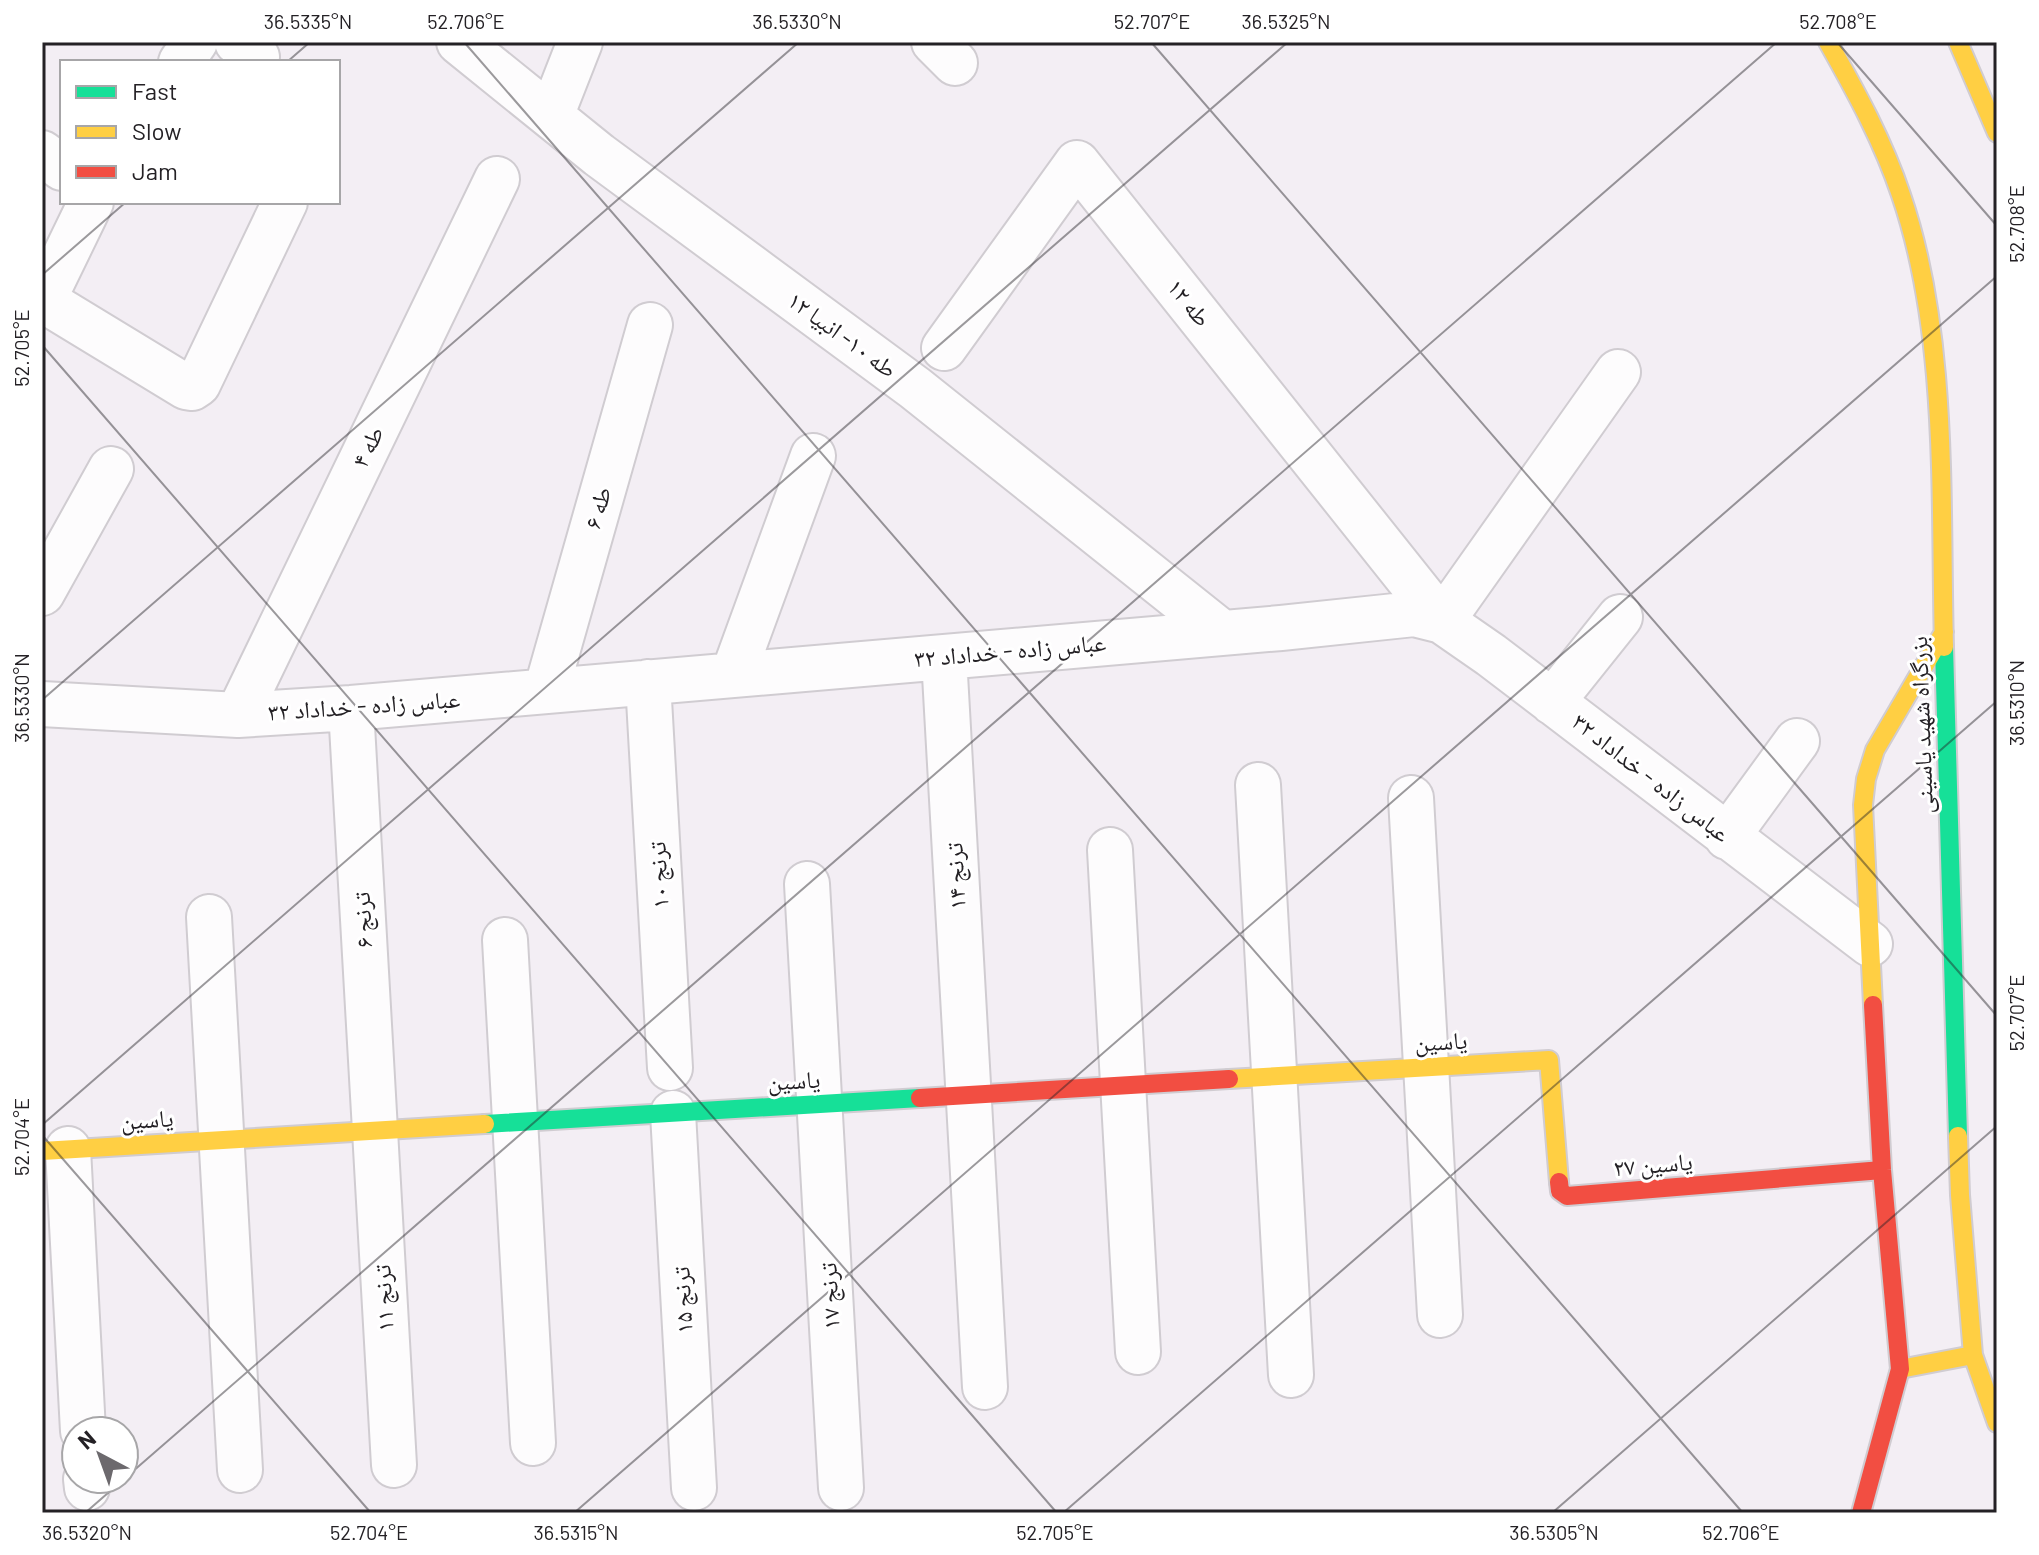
<svg xmlns="http://www.w3.org/2000/svg" width="2039" height="1555" font-family="Barlow,'Noto Naskh Arabic',sans-serif">
<style>
.lines{fill:none;stroke-linecap:round;stroke-linejoin:round}
.street-casing{stroke:#d0ccd1;stroke-width:48}
.fast-casing{stroke:#d0ccd1;stroke-width:22}
.slow-casing{stroke:#d0ccd1;stroke-width:22}
.jam-casing{stroke:#d0ccd1;stroke-width:22}
.street{stroke:#fdfcfd;stroke-width:44}
.fast{stroke:#16e098;stroke-width:18}
.slow{stroke:#ffcf43;stroke-width:18}
.jam{stroke:#f24e42;stroke-width:18}
.ticks{fill:none;stroke:#242125;stroke-width:2;stroke-opacity:0.45}
.labels{text-anchor:middle;stroke-width:6;stroke-linejoin:round;paint-order:stroke}
.street-label{font-size:24px;fill:#242125;stroke:#fff}
.neatline{fill:none;stroke:#242125;stroke-width:3}
.ticks-label{font-size:20px;text-anchor:middle;fill:#242125}
</style>
<rect width="100%" height="100%" fill="#f3eef4"/>
<g class="lines">
<defs>
<path id="street" d="M237 42 257 57
M459 42 599 155 915 388 1221 632
M934 42 955 63
M181 62 195 42
M551 116 580 42
M42 153 62 168
M43 300 186 387 192 388 198 384 285 202
M42 303 91 202
M944 348 1077 163 1442 621 1618 372
M42 593 111 469
M944 657 985 1387
M733 675 813 456
M648 682 670 1068
M546 691 650 325
M1552 702 1620 617
M42 704 238 715 351 708 1281 628 1414 614 1442 621 1491 655 1870 944
M351 708 394 1465
M238 715 497 179
M1258 785 1291 1375
M1411 798 1440 1315
M1727 837 1797 741
M1110 850 1138 1352
M807 884 841 1488
M209 917 240 1470
M505 940 533 1443
M673 1113 694 1488
M68 1149 83 1431
M86 1479 87 1488"/>
<path id="fast" d="M1944 647 1958 1136
M485 1124 920 1098"/>
<path id="slow" d="M1828 42C1856 92 1883 141 1901 195 1949 335 1940 501 1944 647
M1958 42 1997 133
M1873 1005 1863 805 1866 779 1875 750 1944 632
M1229 1079 1549 1060 1559 1182
M1958 1136 1960 1195 1973 1355 1997 1423
M42 1151 485 1124
M1900 1369 1973 1355"/>
<path id="jam" d="M920 1098 1229 1079
M1559 1182 1560 1191 1567 1196 1882 1170
M1861 1513 1900 1369 1882 1170 1873 1005"/>
</defs>
<use href="#street" class="street-casing"/>
<use href="#fast" class="fast-casing"/>
<use href="#slow" class="slow-casing"/>
<use href="#jam" class="jam-casing"/>
<use href="#street" class="street"/>
<use href="#fast" class="fast"/>
<use href="#slow" class="slow"/>
<use href="#jam" class="jam"/>
</g>
<path class="ticks" d="M464 42 1743 1513M1151 42 1997 1016M1837 42 1997 226M287 62 310 42M42 275 126 202M42 345 1057 1513M42 700 799 42M42 1125 1288 42M42 1135 371 1513M124 1479 1777 42M85 1513 124 1479M574 1513 1997 276M1063 1513 1997 701M1552 1513 1997 1126"/>
<g class="labels">
<g class="street-label">
<text transform="translate(1189 303) rotate(51)" y="8">طه ۱۲</text>
<text transform="translate(842 335) rotate(36)" y="8">طه ۱۰- انبیا ۱۲</text>
<text transform="translate(368 447) rotate(-64)" y="8">طه ۴</text>
<text transform="translate(598 508) rotate(-74)" y="8">طه ۶</text>
<text transform="translate(1010 651) rotate(-5)" y="8">عباس زاده - خداداد ۳۲</text>
<text transform="translate(364 706) rotate(-4)" y="8">عباس زاده - خداداد ۳۲</text>
<text transform="translate(1922 725) rotate(-92)" y="8">بزرگراه شهید یاسینی</text>
<text transform="translate(1651 778) rotate(38)" y="8">عباس زاده - خداداد ۳۲</text>
<text transform="translate(659 875) rotate(-93)" y="8">ترنج ۱۰</text>
<text transform="translate(956 876) rotate(-93)" y="8">ترنج ۱۴</text>
<text transform="translate(363 920) rotate(-93)" y="8">ترنج ۶</text>
<text transform="translate(1441 1042) rotate(-3)" y="8">یاسین</text>
<text transform="translate(794 1081) rotate(-3)" y="8">یاسین</text>
<text transform="translate(147 1120) rotate(-4)" y="8">یاسین</text>
<text transform="translate(1653 1165) rotate(-5)" y="8">یاسین ۲۷</text>
<text transform="translate(830 1296) rotate(-93)" y="8">ترنج ۱۷</text>
<text transform="translate(384 1298) rotate(-93)" y="8">ترنج ۱۱</text>
<text transform="translate(683 1300) rotate(-93)" y="8">ترنج ۱۵</text>
</g>
</g>
<rect width="2039" height="1555" fill="none" stroke="#ffffff" stroke-width="88"/>
<rect x="60" y="60" width="280" height="144" fill="#ffffff" stroke="#a7a6a8" stroke-width="2"/>
<rect x="76" y="86" width="40" height="12" fill="#16e098" stroke="#a7a6a8" stroke-width="2"/>
<text x="132" y="100" font-size="24" fill="#242125">Fast</text>
<rect x="76" y="126" width="40" height="12" fill="#ffcf43" stroke="#a7a6a8" stroke-width="2"/>
<text x="132" y="140" font-size="24" fill="#242125">Slow</text>
<rect x="76" y="166" width="40" height="12" fill="#f24e42" stroke="#a7a6a8" stroke-width="2"/>
<text x="132" y="180" font-size="24" fill="#242125">Jam</text>
<g transform="translate(100 1455) rotate(319)"><circle r="38" fill="#ffffff" stroke="#a7a6a8" stroke-width="2"/>
<path d="M0-6L14 30L0 20L-14 30Z" fill="#6c696d"/>
<text y="-12" font-size="22" font-weight="bold" text-anchor="middle" fill="#242125">N</text>
</g>
<rect x="44" y="44" width="1951" height="1467" class="neatline"/>
<g class="ticks-label">
<text x="308" y="29">36.5335°N</text>
<text x="466" y="29">52.706°E</text>
<text x="797" y="29">36.5330°N</text>
<text x="1152" y="29">52.707°E</text>
<text x="1286" y="29">36.5325°N</text>
<text x="1838" y="29">52.708°E</text>
<text transform="translate(2017 224) rotate(-90)" y="7">52.708°E</text>
<text transform="translate(22 348) rotate(-90)" y="7">52.705°E</text>
<text transform="translate(22 698) rotate(-90)" y="7">36.5330°N</text>
<text transform="translate(2017 703) rotate(-90)" y="7">36.5310°N</text>
<text transform="translate(2017 1013) rotate(-90)" y="7">52.707°E</text>
<text transform="translate(22 1137) rotate(-90)" y="7">52.704°E</text>
<text x="87" y="1540">36.5320°N</text>
<text x="369" y="1540">52.704°E</text>
<text x="576" y="1540">36.5315°N</text>
<text x="1055" y="1540">52.705°E</text>
<text x="1554" y="1540">36.5305°N</text>
<text x="1741" y="1540">52.706°E</text>
</g>
</svg>
